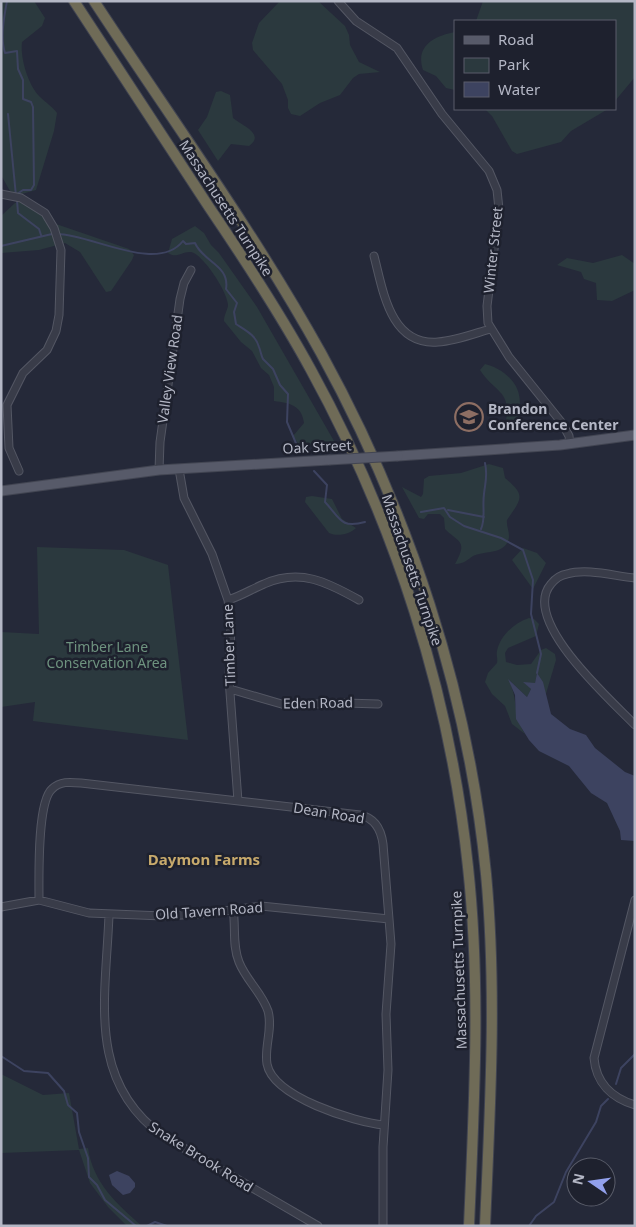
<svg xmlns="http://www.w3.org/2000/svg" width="636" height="1227" font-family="'Noto Sans',sans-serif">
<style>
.green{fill:#2b393e}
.water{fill:#3d4360}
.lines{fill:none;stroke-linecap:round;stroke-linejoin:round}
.stream{stroke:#3d4360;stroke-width:2}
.minor-casing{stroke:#545764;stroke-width:9}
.major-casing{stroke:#424552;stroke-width:11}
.highway-casing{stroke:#414451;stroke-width:12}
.minor{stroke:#393c49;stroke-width:7}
.major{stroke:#575a69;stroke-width:9}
.highway{stroke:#6f6b57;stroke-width:10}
.major-bridge-casing{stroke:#424552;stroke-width:11;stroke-linecap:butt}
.major-bridge{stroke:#575a69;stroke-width:9}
.labels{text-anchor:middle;stroke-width:5;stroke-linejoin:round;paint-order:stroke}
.street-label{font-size:14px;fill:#b4b7c5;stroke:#1e212e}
.poi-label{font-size:14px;font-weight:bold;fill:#b4b7c5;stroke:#1e212e;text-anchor:start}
.park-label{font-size:14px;fill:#6e937f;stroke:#1e212e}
.neighbourhood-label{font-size:15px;font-weight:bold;fill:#c8aa6c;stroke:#1e212e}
</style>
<rect width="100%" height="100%" fill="#252939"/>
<path class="green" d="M1 1H34L45 18 42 26 22 42C20 58 28 85 40 97 46 103 52 106 57 113L54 131 36 190 18 195 10 191 1 175Z
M280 1H318L345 26 349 35 350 45 359 62 380 72 359 74 353 78 340 95 320 103 300 116 291 114 288 108V100L282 84 253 50 252 43 259 23Z
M483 1H635V77L615 101V21H476Z
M455 32V90L446 88 436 76 423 70C415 46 434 36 455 32Z
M221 91 230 95 233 118C241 125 266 134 249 146L231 144 218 161 198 130 207 117 216 92Z
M485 109H608L571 131 561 142 517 154 512 151 492 116Z
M24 201 44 218 56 224 129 249 134 255 132 260 111 291 106 292 80 252 65 243 39 250 1 253V216L15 203Z
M195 226 204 233 211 245 219 253 257 307 334 441 301 448 293 436 304 423C302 405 289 403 274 401V387L269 375 261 368 252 351 241 342 224 321C224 315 227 311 228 306 229 294 203 254 191 252 182 251 177 259 168 253L172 239Z
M622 255 635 264V290L612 301 597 300 596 283 584 279 581 272 557 265 567 258 593 263Z
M485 364C498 367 513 377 518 391 522 403 521 427 505 426 513 389 495 394 480 370Z
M489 464 503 468 505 478C526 496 522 498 507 520 506 528 512 535 507 543 501 554 483 551 473 556 467 560 464 564 455 564 468 540 459 543 445 529L444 518 440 514H428L424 519 419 518 402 487 421 497 423 494 424 479 429 476 461 473Z
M312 496 332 499 342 519 356 528C350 534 338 537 329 533L305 502 306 497Z
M37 547 124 550 168 565 188 740 33 721 35 702 1 707V632L39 634Z
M523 548 537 553 546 563 533 589 512 560Z
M529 618 534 619 539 624 536 636 508 648 505 653 506 662 517 665 531 664 541 650 546 648 555 654 556 660 545 697 544 688 537 674 535 683H525L531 689 527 697 509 680C518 699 513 715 525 734L512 724 505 706 492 694 485 682 488 673 497 663C498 658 496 656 497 651 500 636 514 623 529 618Z
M1 1074 43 1095 69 1093 79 1149 88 1148C93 1183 117 1204 142 1226H127L108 1207 90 1183 79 1150 1 1153Z"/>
<path class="water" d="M537 673 543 682 551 714 570 729 586 735 595 748 625 772 635 776V841L621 840 620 831 607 803 591 793 569 766 539 751 529 740 516 719 515 695 508 679 527 697 531 689 523 682 535 683Z
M117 1171 129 1176 135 1183V1187L130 1193 123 1195 112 1185 109 1175Z"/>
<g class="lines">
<path class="stream" d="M7 1C4 17 0 38 5 53L17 51 18 69 23 80V99L31 102 33 107 34 185 31 190H23L17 194
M8 114 16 196
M17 200 18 213 39 229 41 235
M57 234C91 234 157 274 183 241L186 244 195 243C203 262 230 265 226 289L237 303 234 312 236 324C245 330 256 335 259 347 261 352 261 355 263 359L273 369 280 385 288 394 287 422 298 448
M1 246 52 234
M314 471 327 485 325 502C340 518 340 529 365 522
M448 510 484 517
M421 512 444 508 450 517 464 526 501 538 523 550 533 580 531 614 541 654 537 673
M481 529C486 518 482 507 484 494 485 483 488 476 485 463
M1 1056 24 1071 48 1073 64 1091 68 1105 77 1113 79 1132 88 1158 89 1177 97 1185 105 1200 136 1226
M616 1084 621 1068 635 1054
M147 1226 155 1222 167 1226
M529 1226 536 1216 554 1202 566 1172 596 1122 601 1106 608 1099"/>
<defs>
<path id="minor" d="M338 1 356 21 397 48 442 114 489 171 497 190 499 209 487 306 488 323 509 357 562 423 569 436 570 444
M1 194 21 198 45 213 54 228 61 250 59 315 56 331 47 350 23 373 7 405 9 448 19 471
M374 256C383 290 390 346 438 342 455 341 473 334 490 329
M179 469 184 498 212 554 228 600 231 623 229 679 238 801
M159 470 160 442 180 299 184 283 191 270
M635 578C614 576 587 568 567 574 560 575 555 579 551 584 520 620 611 700 635 725
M228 600C241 596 252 589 264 584 300 568 327 582 359 600
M230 689 285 705 346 703 378 704
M39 900C39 877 37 802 52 789 60 781 70 782 81 783L360 815C375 818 381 829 383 844L391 944 386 1014 388 1070 383 1147V1226
M635 900 594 1058C596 1083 612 1098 635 1105
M1 907 39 900 89 913 163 916 201 914 261 906 389 919
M233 909C236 927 232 945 239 962 246 980 262 993 268 1011 273 1029 264 1047 267 1064 273 1097 354 1122 384 1125
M109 915C106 996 86 1081 163 1136L318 1226"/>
<path id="major" d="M398 456 560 445 635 435
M1 491 159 470 329 460"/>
<path id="highway" d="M74 1C119 70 164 138 209 207 245 260 280 313 311 370 395 523 450 694 468 867 481 987 474 1106 469 1226
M94 1C170 117 254 232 321 353 409 513 468 691 486 874 497 992 490 1108 485 1226"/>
</defs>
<use href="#minor" class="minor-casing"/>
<use href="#major" class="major-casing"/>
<use href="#highway" class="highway-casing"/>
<use href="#minor" class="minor"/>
<use href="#major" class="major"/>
<use href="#highway" class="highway"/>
<defs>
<path id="major-bridge" d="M329 460 398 456"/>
</defs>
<use href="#major-bridge" class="major-bridge-casing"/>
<use href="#major-bridge" class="major-bridge"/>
</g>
<defs>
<symbol id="school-ring" viewBox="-11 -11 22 22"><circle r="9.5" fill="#1e212e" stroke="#8d6e63" stroke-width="1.5"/><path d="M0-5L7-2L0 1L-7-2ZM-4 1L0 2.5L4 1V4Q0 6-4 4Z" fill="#8d6e63"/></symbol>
</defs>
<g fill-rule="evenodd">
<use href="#school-ring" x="453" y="401" width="32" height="32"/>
</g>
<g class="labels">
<g class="street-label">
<text transform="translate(226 208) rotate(57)" y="5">Massachusetts Turnpike</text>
<text transform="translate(493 250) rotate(-84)" y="5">Winter Street</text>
<text transform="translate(170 369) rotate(-82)" y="5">Valley View Road</text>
<text transform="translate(317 447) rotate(-3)" y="5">Oak Street</text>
<text transform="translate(412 570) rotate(71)" y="5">Massachusetts Turnpike</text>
<text transform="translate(229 645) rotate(-92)" y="5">Timber Lane</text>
<text transform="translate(318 703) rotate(-1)" y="5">Eden Road</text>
<text transform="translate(329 813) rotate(9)" y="5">Dean Road</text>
<text transform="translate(209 911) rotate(-4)" y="5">Old Tavern Road</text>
<text transform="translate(459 970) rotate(-92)" y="5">Massachusetts Turnpike</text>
<text transform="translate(201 1157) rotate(32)" y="5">Snake Brook Road</text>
</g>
<g class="poi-label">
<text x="488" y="414">Brandon<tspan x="488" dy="16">Conference Center</tspan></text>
</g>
<g class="park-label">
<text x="107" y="652">Timber Lane<tspan x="107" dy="16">Conservation Area</tspan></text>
</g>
<g class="neighbourhood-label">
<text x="204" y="865">Daymon Farms</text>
</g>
</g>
<rect width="636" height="1227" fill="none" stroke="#b4b7c5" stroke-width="5"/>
<rect x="454" y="20" width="162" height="90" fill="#1e212e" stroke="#5a5d6a"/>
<rect x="464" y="36" width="25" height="8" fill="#575a69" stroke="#5a5d6a"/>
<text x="498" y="45" font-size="15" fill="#b4b7c5">Road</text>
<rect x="464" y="58" width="25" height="15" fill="#2b393e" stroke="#5a5d6a"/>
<text x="498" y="70" font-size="15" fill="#b4b7c5">Park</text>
<rect x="464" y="82" width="25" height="15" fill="#3d4360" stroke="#5a5d6a"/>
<text x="498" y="95" font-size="15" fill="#b4b7c5">Water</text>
<g transform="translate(591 1182) rotate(283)"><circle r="24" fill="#1e212e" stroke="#5a5d6a"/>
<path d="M0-4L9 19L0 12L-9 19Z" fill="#92a0ec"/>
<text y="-8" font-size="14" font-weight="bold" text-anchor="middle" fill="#b4b7c5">N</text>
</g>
</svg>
